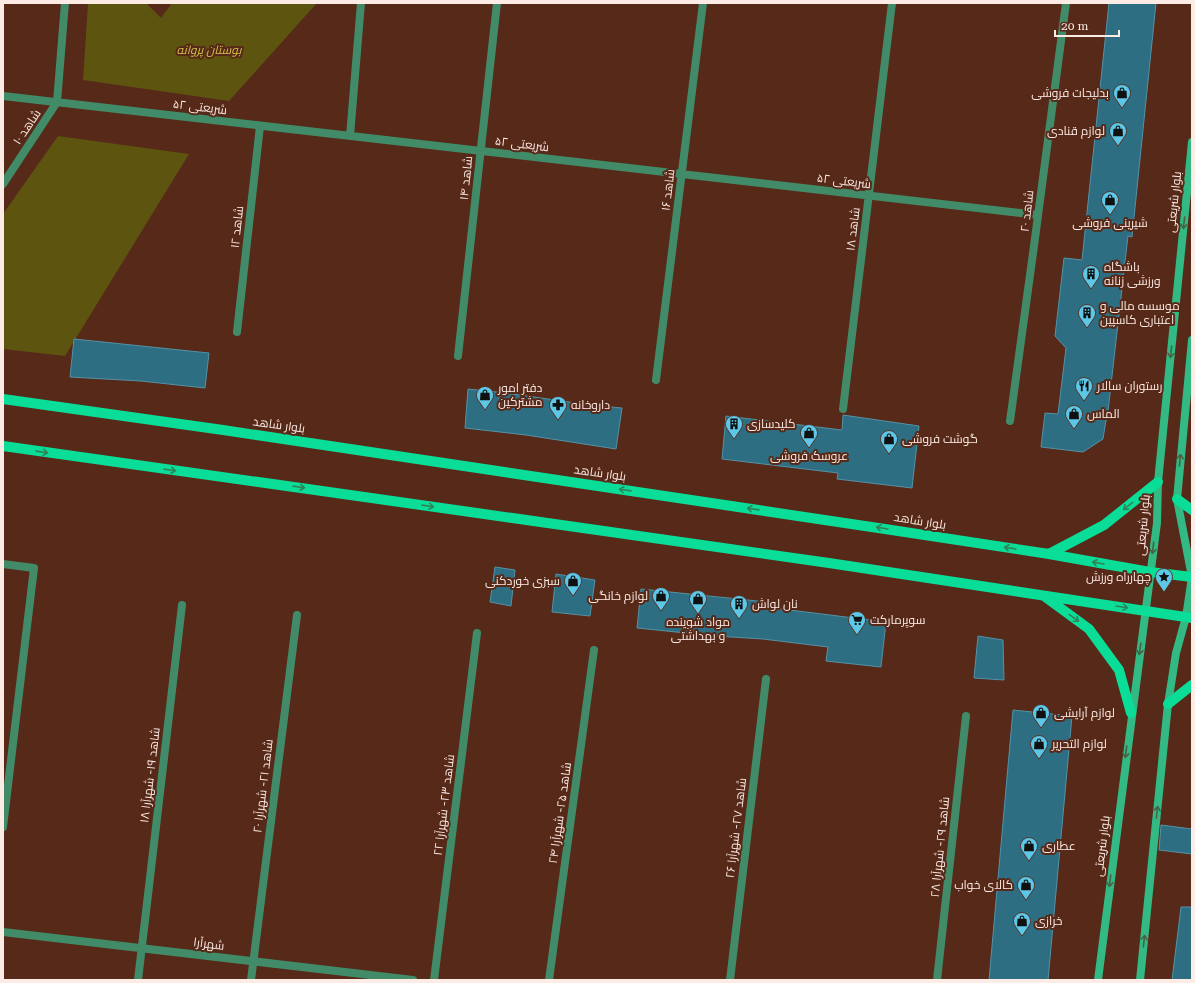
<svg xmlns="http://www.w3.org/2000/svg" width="1195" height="983" font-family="'Roboto Serif',Cairo,serif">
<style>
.green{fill:#5d5410}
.building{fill:#2e6e82;stroke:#5492a7}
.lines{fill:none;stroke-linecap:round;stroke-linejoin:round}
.minor{stroke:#418b69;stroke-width:8}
.secondary{stroke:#33b983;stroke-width:8}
.primary{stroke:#0add97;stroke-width:10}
.oneway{stroke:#486343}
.oneway2{stroke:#308358}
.labels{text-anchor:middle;stroke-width:4;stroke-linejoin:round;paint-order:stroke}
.park-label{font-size:12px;font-style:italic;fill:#d2c148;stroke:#562918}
.poi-label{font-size:12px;fill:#fdebe5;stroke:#562918;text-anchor:start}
.street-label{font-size:12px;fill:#fdebe5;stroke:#562918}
</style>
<rect width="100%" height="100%" fill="#562918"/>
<path class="green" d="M88 3H146L161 18 172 3H317L229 101 83 80Z
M58 136 189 154 65 356 3 349V214Z"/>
<path class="building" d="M1109 3H1156L1132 237 1128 236 1107 420H1106L1103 439 1083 452 1041 447 1045 413 1058 414 1066 348 1055 336 1064 258 1082 260Z
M74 339 209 353 205 388 141 381 70 377Z
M468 389 506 393 590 405 622 408 616 449 526 435 465 428Z
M843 415 919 426 912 488 837 479 838 473 722 459 726 416 842 430Z
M495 567 515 570 511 606 490 602Z
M556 574 595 580 590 616 552 612Z
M641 589 767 602 766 607 886 622 881 667 826 661 828 647 763 639 715 636 637 628Z
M978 636 1003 640 1004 680 974 678Z
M1013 710 1072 716 1048 980H989Z
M1161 825 1192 829V854L1159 850Z
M1181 907H1192V980H1172Z"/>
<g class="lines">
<path class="minor" d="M3 96 1038 215
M350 136 361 3
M3 184 57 102 65 3
M237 332 260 126
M458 356 497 3
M656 380 703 3
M843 409 892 3
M1010 421 1034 246 1066 3
M3 564 34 568 3 827
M3 932 413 980
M138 980 182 605
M251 980 297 615
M434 980 477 633
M549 980 594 650
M730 980 766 679
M937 980 966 716"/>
<path class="secondary" d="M1098 980 1157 523 1158 482 1192 142
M1140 980 1168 704 1176 653 1186 617 1192 577 1177 499 1192 340"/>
<path class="primary" d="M3 399 223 430 885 529 1049 554 1150 572 1192 577
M3 446 315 490 829 563 1192 618
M1177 499 1192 510
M1049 554 1104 525 1158 482
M1044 596 1089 629 1119 670 1131 713
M1168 704 1192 685"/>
</g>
<defs><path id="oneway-shaft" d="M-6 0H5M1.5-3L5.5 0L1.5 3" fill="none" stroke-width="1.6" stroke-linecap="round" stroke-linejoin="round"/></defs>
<g class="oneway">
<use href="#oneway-shaft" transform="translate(1184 223) rotate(96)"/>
<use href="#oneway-shaft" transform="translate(1171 352) rotate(96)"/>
<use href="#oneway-shaft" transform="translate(1180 460) rotate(-85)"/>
<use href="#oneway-shaft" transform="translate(1153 548) rotate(97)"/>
<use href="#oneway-shaft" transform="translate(1140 649) rotate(98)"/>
<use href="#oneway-shaft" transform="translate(1126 752) rotate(97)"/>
<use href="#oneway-shaft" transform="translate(1157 812) rotate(-84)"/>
<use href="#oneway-shaft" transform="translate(1110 881) rotate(97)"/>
<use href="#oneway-shaft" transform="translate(1144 941) rotate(-84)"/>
</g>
<g class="oneway2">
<use href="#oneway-shaft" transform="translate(42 452) rotate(8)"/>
<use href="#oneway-shaft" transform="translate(170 470) rotate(8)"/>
<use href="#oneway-shaft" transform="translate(299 487) rotate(8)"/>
<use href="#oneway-shaft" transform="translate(625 490) rotate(-172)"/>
<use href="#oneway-shaft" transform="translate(428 506) rotate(8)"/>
<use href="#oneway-shaft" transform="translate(1128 506) rotate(142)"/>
<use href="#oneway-shaft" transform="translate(753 509) rotate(-172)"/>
<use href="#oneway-shaft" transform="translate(882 528) rotate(-171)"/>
<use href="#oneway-shaft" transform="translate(1010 548) rotate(-171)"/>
<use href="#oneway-shaft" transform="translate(1098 563) rotate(-170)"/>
<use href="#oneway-shaft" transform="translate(1122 607) rotate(9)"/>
<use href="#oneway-shaft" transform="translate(1074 618) rotate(36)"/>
</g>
<defs>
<symbol id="shop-pin" viewBox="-11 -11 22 30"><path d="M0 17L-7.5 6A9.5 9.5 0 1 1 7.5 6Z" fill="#5dc7e8" stroke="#562918"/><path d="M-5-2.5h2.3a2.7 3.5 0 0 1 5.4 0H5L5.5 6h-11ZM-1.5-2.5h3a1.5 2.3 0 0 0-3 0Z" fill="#111"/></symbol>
<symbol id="building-pin" viewBox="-11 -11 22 30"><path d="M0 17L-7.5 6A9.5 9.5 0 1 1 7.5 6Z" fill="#5dc7e8" stroke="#562918"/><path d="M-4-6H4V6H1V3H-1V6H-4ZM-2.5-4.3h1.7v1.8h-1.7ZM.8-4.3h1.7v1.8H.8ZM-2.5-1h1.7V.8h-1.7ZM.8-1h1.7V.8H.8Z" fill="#111"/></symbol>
<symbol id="restaurant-pin" viewBox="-11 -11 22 30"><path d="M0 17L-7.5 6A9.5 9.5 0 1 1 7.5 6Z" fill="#5dc7e8" stroke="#562918"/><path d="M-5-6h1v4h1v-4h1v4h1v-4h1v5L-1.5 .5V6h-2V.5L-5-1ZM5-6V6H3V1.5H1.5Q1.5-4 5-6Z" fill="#111"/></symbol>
<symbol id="pharmacy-pin" viewBox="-11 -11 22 30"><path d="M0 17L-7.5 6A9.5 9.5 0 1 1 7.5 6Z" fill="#5dc7e8" stroke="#562918"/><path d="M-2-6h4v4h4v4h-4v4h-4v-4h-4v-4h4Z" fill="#111"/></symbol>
<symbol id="sight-pin" viewBox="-11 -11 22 30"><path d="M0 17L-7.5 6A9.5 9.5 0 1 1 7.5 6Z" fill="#5dc7e8" stroke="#562918"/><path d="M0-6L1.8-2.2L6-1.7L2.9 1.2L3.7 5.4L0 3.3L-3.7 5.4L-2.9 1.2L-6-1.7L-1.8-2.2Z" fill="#111"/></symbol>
<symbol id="supermarket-pin" viewBox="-11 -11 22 30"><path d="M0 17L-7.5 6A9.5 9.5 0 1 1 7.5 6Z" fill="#5dc7e8" stroke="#562918"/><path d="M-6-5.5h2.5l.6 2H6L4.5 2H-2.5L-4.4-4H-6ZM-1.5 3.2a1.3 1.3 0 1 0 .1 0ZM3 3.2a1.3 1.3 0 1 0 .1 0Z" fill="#111"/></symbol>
</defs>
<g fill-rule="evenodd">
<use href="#shop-pin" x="1112" y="83" width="20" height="27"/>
<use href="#shop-pin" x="1108" y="121" width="20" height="27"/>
<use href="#shop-pin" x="1100" y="190" width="20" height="27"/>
<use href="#building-pin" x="1081" y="264" width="20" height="27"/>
<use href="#building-pin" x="1077" y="303" width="20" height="27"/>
<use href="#restaurant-pin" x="1074" y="376" width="20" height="27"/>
<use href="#shop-pin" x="475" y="385" width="20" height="27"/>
<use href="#pharmacy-pin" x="548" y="395" width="20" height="27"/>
<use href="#shop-pin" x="1064" y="404" width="20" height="27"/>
<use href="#building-pin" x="724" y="414" width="20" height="27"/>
<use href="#shop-pin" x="799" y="423" width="20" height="27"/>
<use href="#shop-pin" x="879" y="429" width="20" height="27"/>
<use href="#sight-pin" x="1154" y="567" width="20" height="27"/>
<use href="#shop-pin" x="563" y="571" width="20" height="27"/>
<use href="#shop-pin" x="651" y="586" width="20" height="27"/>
<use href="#shop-pin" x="688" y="589" width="20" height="27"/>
<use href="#building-pin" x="729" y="594" width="20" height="27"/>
<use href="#supermarket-pin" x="847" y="610" width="20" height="27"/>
<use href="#shop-pin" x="1031" y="703" width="20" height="27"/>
<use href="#shop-pin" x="1029" y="734" width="20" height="27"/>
<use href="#shop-pin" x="1019" y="836" width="20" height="27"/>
<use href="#shop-pin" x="1016" y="875" width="20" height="27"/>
<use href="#shop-pin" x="1012" y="911" width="20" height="27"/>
</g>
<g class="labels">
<g class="park-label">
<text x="209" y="54">بوستان پروانه</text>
</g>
<g class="poi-label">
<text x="1109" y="97" text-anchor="end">بدلیجات فروشی</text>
<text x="1105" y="135" text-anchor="end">لوازم قنادی</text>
<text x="1110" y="227" text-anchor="middle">شیرینی فروشی</text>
<text x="1104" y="271">باشگاه<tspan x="1104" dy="14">ورزشی زنانه</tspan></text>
<text x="1100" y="310">موسسه مالی و<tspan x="1100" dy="14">اعتباری کاسپین</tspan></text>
<text x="1097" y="390">رستوران سالار</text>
<text x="498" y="392">دفتر امور<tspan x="498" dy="14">مشترکین</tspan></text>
<text x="571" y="409">داروخانه</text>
<text x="1087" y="418">الماس</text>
<text x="747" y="428">کلیدسازی</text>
<text x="902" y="443">گوشت فروشی</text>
<text x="809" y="460" text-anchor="middle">عروسک فروشی</text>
<text x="1151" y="581" text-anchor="end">چهارراه ورزش</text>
<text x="560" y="585" text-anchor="end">سبزی خوردکنی</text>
<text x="648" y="600" text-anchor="end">لوازم خانگی</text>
<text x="752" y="608">نان لواش</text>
<text x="870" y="624">سوپرمارکت</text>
<text x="698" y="626" text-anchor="middle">مواد شوینده<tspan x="698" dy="14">و بهداشتی</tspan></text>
<text x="1054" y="717">لوازم آرایشی</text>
<text x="1052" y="748">لوازم التحریر</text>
<text x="1042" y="850">عطاری</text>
<text x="1013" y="889" text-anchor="end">کالای خواب</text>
<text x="1035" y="925">خرازی</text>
</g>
<g class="street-label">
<text transform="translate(200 107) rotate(7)" y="4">شریعتی ۵۲</text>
<text transform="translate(27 127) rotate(-56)" y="4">شاهد ۱۰</text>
<text transform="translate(522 144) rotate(7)" y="4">شریعتی ۵۲</text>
<text transform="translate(466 178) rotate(-84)" y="4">شاهد ۱۴</text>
<text transform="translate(844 181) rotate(7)" y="4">شریعتی ۵۲</text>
<text transform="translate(668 190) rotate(-83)" y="4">شاهد ۱۶</text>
<text transform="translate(1174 202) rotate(-84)" y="4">بلوار شریعتی</text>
<text transform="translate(1027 211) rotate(-83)" y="4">شاهد ۲۰</text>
<text transform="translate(237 227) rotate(-84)" y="4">شاهد ۱۲</text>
<text transform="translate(853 229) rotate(-83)" y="4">شاهد ۱۸</text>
<text transform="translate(279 425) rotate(8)" y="4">بلوار شاهد</text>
<text transform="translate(600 473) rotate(8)" y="4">بلوار شاهد</text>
<text transform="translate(920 521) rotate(9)" y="4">بلوار شاهد</text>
<text transform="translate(1143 525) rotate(-85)" y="4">بلوار شریعتی</text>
<text transform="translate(150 775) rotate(-83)" y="4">شاهد ۱۹- شهرآرا ۱۸</text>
<text transform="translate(263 786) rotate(-83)" y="4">شاهد ۲۱- شهرآرا ۲۰</text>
<text transform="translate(444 805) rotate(-83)" y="4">شاهد ۲۳- شهرآرا ۲۲</text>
<text transform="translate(560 813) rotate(-82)" y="4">شاهد ۲۵- شهرآرا ۲۴</text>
<text transform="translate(736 828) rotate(-83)" y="4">شاهد ۲۷- شهرآرا ۲۶</text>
<text transform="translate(1102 846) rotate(-83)" y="4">بلوار شریعتی</text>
<text transform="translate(940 847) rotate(-84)" y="4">شاهد ۲۹- شهرآرا ۲۸</text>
<text transform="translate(209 944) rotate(7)" y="4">شهرآرا</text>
</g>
</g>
<rect width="1195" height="983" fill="none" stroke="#fdebe5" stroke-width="8"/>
<path d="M1055 30v6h64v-6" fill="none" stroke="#fdebe5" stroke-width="2"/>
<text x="1061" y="30" font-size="12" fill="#fdebe5" stroke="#562918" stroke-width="3" paint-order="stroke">20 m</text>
</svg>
